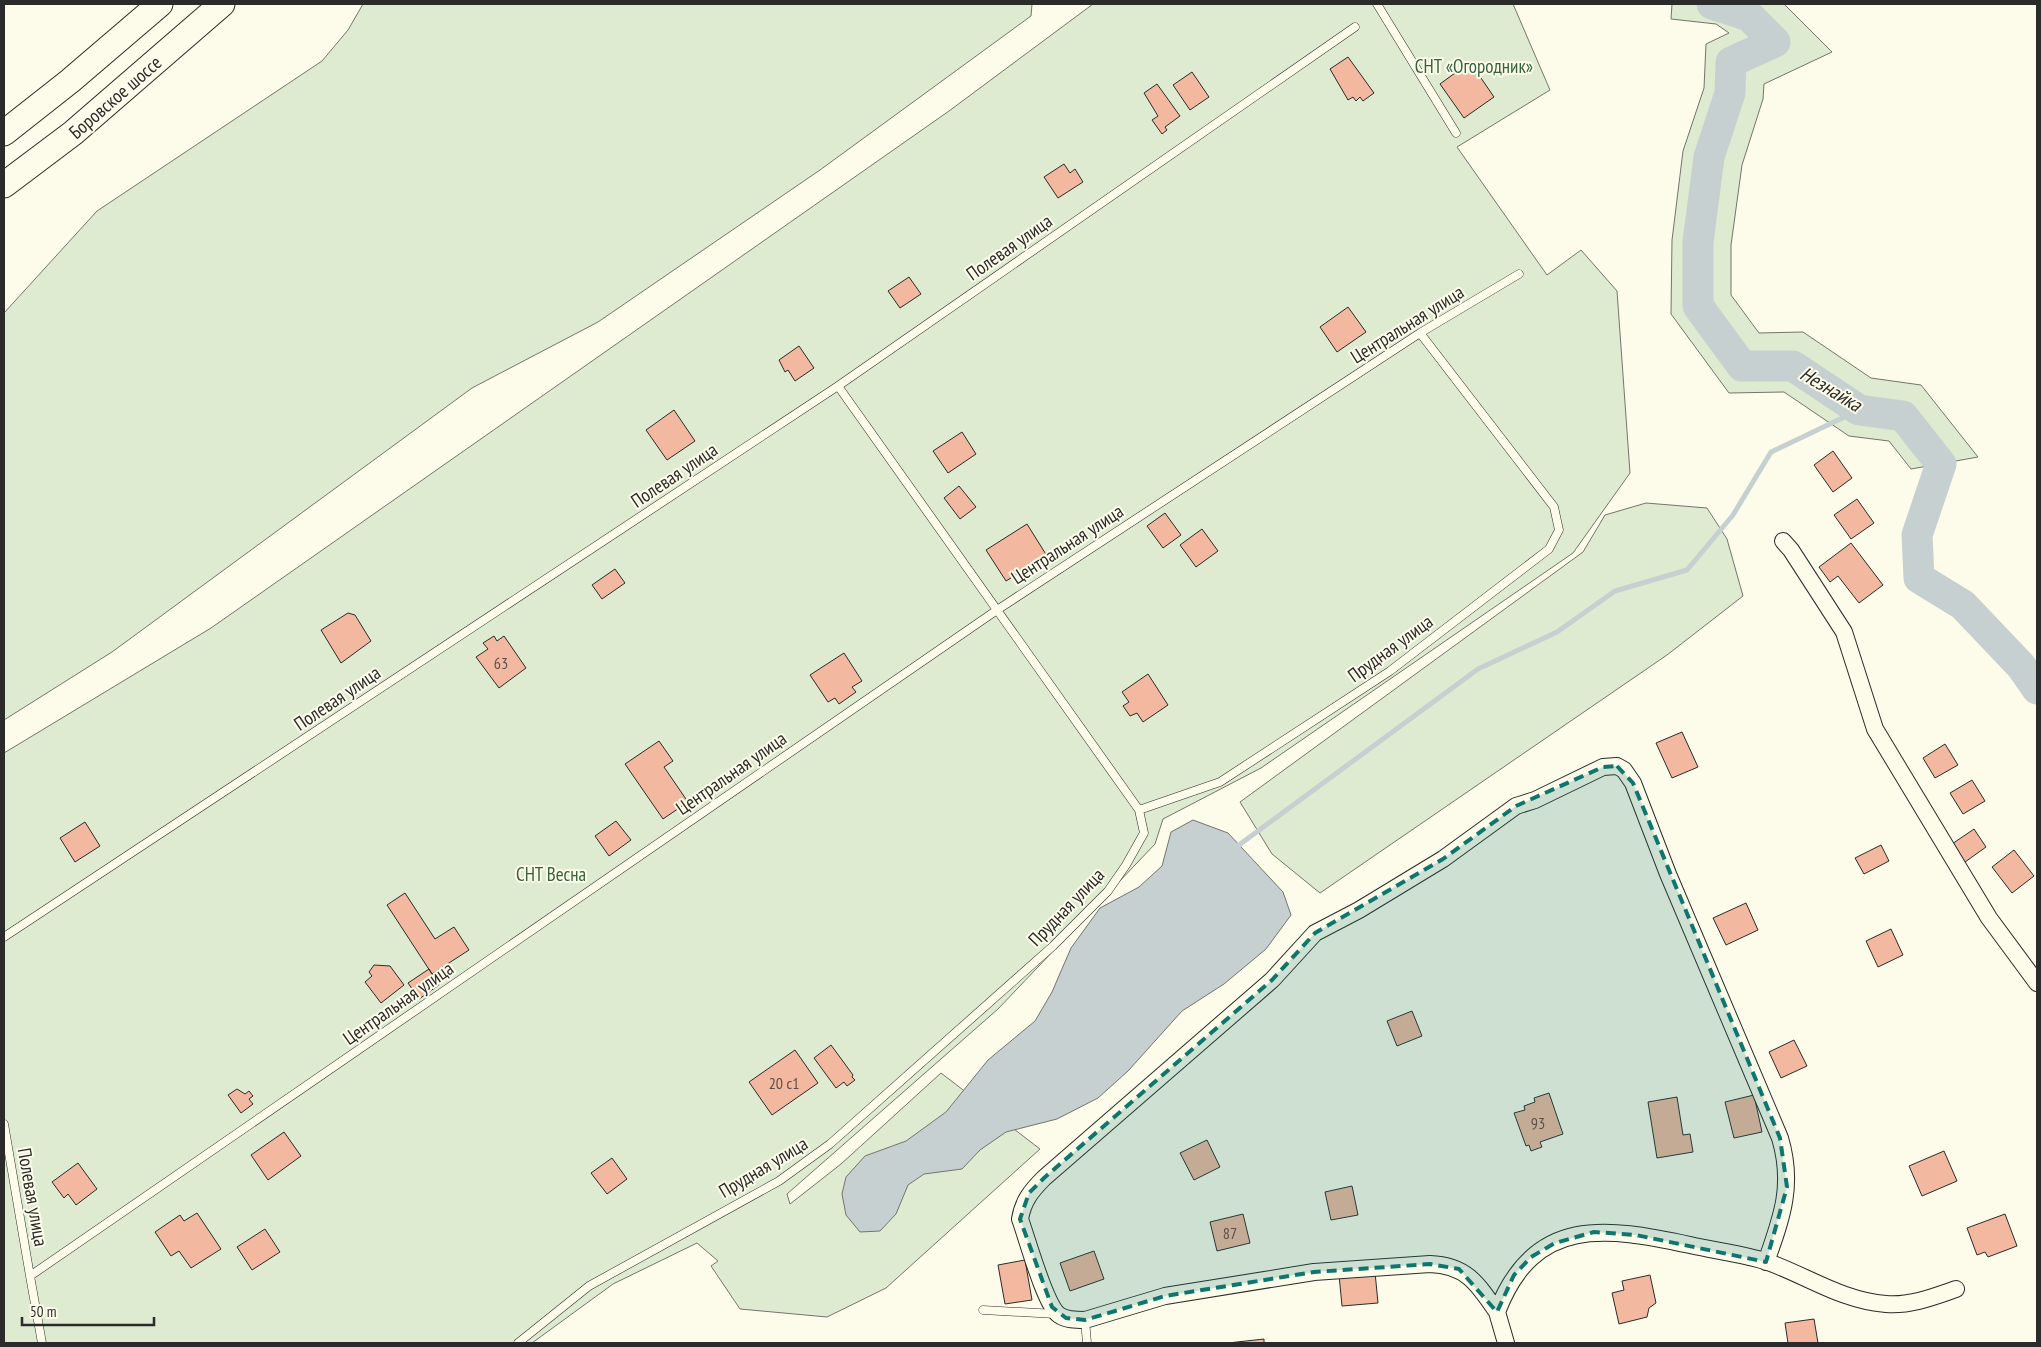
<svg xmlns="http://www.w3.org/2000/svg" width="2041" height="1347" font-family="'PT Sans Narrow',sans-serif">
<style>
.green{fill:#deebd1;stroke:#74746e}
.water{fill:#c7d0d0;stroke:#74746e}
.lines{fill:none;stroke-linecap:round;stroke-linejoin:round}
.stream{stroke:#c7d0d0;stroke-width:5}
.river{stroke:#c7d0d0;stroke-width:31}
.building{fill:#f2b8a0;stroke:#2b2b2b}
.lane-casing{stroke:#2b2b2b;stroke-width:9}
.street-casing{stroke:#2b2b2b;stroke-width:18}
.primary-casing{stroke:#2b2b2b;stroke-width:27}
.lane{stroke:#fdfbea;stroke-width:8}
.street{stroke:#fdfbea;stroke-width:16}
.primary{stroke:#fdfbea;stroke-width:25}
.marked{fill:#0f766e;fill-opacity:0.2;stroke:#0f766e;stroke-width:4;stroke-dasharray:10 6;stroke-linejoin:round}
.labels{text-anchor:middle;stroke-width:4;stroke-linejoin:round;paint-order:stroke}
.number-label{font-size:16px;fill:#5d4e48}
.park-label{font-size:19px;fill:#34623c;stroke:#fdfbea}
.street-label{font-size:19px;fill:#2b2b2b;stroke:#fdfbea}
.water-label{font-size:20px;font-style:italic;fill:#2b2b2b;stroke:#fdfbea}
</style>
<rect width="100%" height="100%" fill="#fdfbea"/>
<path class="green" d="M363 4H1032L1031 16 820 170 598 322 472 388 112 652 4 720V313L97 211 322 61 348 30Z
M1093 4H1513L1550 90 1457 147 1547 275 1581 250 1617 291 1630 473 1573 553 1261 768 1163 819 1155 844 998 1009 787 1194 790 1204 841 1164 941 1073 1040 1149 886 1288 827 1317 740 1309 711 1266 718 1261 697 1243 613 1284 532 1343H4V753L211 628 949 111Z
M1672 4H1784L1832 52 1764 84 1763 99 1742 165 1731 245V295L1759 333 1803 332 1871 378 1921 385 1978 457 1911 469 1889 441 1849 436 1784 392 1729 393 1671 314 1672 240 1683 151 1704 88 1706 44 1729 33 1716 24 1671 19Z
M1646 503 1707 508 1727 539 1743 596 1667 655 1320 893 1272 854 1240 802 1583 552 1605 515Z"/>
<path class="water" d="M1193 820 1228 833 1283 892 1291 915 1266 949 1224 984 1182 1011 1128 1071 1098 1098 1057 1119 1006 1132 980 1150 962 1169 924 1174 908 1185 896 1214 880 1231 860 1232 846 1215 842 1194 846 1177 865 1156 906 1141 946 1112 988 1060 1035 1021 1052 992 1071 948 1100 908 1139 887 1162 866 1171 832Z"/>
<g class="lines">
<path class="stream" d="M1239 845 1478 669 1557 632 1615 591 1687 570 1733 515 1771 452 1859 410"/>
<path class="river" d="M1712 4 1749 16 1775 42 1731 62 1730 93 1709 157 1698 242V306L1742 366H1793L1859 410 1903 416 1941 464 1917 535 1919 578 1963 605 2021 666 2037 689"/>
</g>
<path class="building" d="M1348 57 1374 93 1363 101 1360 97 1356 101 1353 97 1348 100 1330 69Z
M1470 62 1494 97 1464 118 1440 84Z
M1192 72 1209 97 1190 110 1173 85Z
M1157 84 1180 116 1165 127 1167 130 1162 134 1152 120 1158 116 1144 93Z
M1064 164 1070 173 1075 169 1083 182 1058 198 1044 177Z
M909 277 921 294 900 308 888 291Z
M1348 307 1366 332 1337 352 1320 327Z
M799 346 814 368 795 381 788 370 785 372 779 360Z
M674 410 695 441 667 460 646 430Z
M962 432 976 454 948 473 933 451Z
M1833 451 1852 478 1833 492 1814 465Z
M959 486 976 507 960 519 944 498Z
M1857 499 1874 523 1851 539 1834 515Z
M1165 513 1181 535 1163 548 1147 526Z
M1027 524 1047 556 1006 581 986 550Z
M1202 529 1218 551 1196 567 1180 545Z
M1851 543 1883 585 1859 603 1838 576 1830 582 1819 567Z
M615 569 625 583 602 599 592 585Z
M348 613 355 615 371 641 341 663 321 630Z
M494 636 497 641 504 636 526 668 499 688 476 657 488 649 483 643Z
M844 653 862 681 852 687 856 692 839 704 835 698 828 702 810 675Z
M1148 674 1168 705 1143 722 1137 713 1130 716 1123 706 1129 702 1122 692Z
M1682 732 1698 767 1672 778 1656 743Z
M659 741 673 761 664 767 688 802 663 819 625 764Z
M1945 744 1958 765 1935 778 1923 758Z
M1972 780 1985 801 1963 814 1950 793Z
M616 821 631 840 609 856 595 836Z
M85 822 100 846 75 862 60 838Z
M1974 829 1986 847 1965 862 1952 844Z
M1881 845 1889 861 1864 874 1855 858Z
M2014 850 2034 876 2012 893 1992 867Z
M405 893 435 939 454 927 469 950 432 974 387 905Z
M1746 903 1758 930 1726 945 1713 918Z
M1891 929 1903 955 1878 967 1866 941Z
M374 965 390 966 404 985 381 1003 365 982 372 976 369 972Z
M429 969 439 985 419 999 408 983Z
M1412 1011 1422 1036 1397 1046 1387 1021Z
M1794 1040 1807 1066 1781 1078 1769 1052Z
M831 1045 853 1075 852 1077 855 1080 847 1086 844 1082 836 1088 814 1058Z
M795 1050 818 1083 772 1115 749 1082Z
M237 1089 245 1094 249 1091 253 1096 249 1099 253 1104 241 1113 228 1095Z
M1549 1093 1563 1134 1540 1142 1542 1147 1531 1151 1529 1145 1526 1146 1514 1113 1525 1110 1524 1106 1535 1102 1534 1098Z
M1754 1095 1762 1132 1734 1138 1725 1102Z
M1677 1097 1683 1135 1690 1134 1693 1152 1657 1158 1648 1102Z
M284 1132 301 1156 268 1180 251 1155Z
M1207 1140 1220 1167 1194 1180 1180 1153Z
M1944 1151 1957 1181 1922 1196 1909 1166Z
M612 1158 627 1179 607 1194 591 1173Z
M78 1163 97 1189 76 1205 68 1194 64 1198 52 1182Z
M1352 1186 1358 1215 1331 1220 1325 1192Z
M197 1213 221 1249 191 1268 179 1251 171 1256 155 1232 180 1215 184 1221Z
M1243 1214 1250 1243 1217 1251 1210 1222Z
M2005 1214 2017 1246 1988 1257 1985 1252 1977 1255 1967 1228Z
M265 1229 280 1252 252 1270 237 1247Z
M1094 1251 1104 1279 1070 1291 1060 1263Z
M1025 1260 1032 1300 1005 1304 998 1265Z
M1375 1272 1378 1303 1342 1306 1339 1275Z
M1650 1275 1656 1303 1649 1308 1647 1317 1619 1324 1612 1293 1624 1290 1622 1281Z
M1814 1319 1818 1343H1788L1785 1323Z
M1264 1339V1343H1228Z"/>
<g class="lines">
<defs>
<path id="lane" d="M1377 4 1456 133
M1139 810 1220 782 1390 671 1549 549 1559 530 1554 507 1420 333
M4 937 838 386 1355 27
M4 1124 30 1276
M983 1310 1056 1314
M1085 1320 1087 1343
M42 1343 30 1276 997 610 1420 333 1519 274
M518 1343 589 1286 779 1181 830 1144 1053 946 1108 891 1126 865 1144 833 1139 810 838 386"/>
<path id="street" d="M1783 541 1791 550 1844 632 1875 729 1989 918 2037 983
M1497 1312C1478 1284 1466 1265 1430 1264L1314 1272 1165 1296 1085 1320C1076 1320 1066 1320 1059 1315 1045 1305 1027 1238 1020 1219 1023 1201 1031 1191 1044 1178L1272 980 1315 933 1359 910 1443 859 1516 806 1535 800 1603 767 1617 766 1624 770 1633 783 1668 874 1780 1138C1794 1185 1782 1217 1766 1262
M1506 1343 1497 1312C1534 1215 1606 1227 1690 1245 1716 1251 1744 1254 1768 1262 1807 1276 1843 1301 1886 1304 1910 1306 1933 1297 1956 1289"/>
<path id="primary" d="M4 133 70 81 160 4
M4 185 73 133 222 4"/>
</defs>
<use href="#lane" class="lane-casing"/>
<use href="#street" class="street-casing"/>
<use href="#primary" class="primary-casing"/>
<use href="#lane" class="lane"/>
<use href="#street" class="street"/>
<use href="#primary" class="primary"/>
</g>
<path class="marked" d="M1617 766 1633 783 1780 1138 1787 1187 1766 1262 1636 1235 1594 1232 1555 1243 1531 1257 1514 1275 1497 1312 1459 1269 1430 1264 1314 1272 1165 1296 1085 1320 1066 1318 1052 1307 1020 1219 1029 1193 1044 1178 1272 980 1315 933 1443 859 1516 806 1603 767Z"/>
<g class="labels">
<g class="number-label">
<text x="501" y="669">63</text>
<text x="784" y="1089">20 с1</text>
<text x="1538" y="1129">93</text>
<text x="1230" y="1239">87</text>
</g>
<g class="park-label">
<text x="1474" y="73">СНТ «Огородник»</text>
<text x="551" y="881">СНТ Весна</text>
</g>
<g class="street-label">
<text transform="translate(115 97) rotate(-41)" y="7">Боровское шоссе</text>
<text transform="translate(1009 247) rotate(-35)" y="7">Полевая улица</text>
<text transform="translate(1407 324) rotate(-32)" y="7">Центральная улица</text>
<text transform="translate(674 475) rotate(-34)" y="7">Полевая улица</text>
<text transform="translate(1067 544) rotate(-33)" y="7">Центральная улица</text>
<text transform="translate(1390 648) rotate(-36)" y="7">Прудная улица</text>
<text transform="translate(337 698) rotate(-34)" y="7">Полевая улица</text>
<text transform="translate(731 773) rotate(-35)" y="7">Центральная улица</text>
<text transform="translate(1066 907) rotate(-46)" y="7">Прудная улица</text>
<text transform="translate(398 1003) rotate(-35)" y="7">Центральная улица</text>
<text transform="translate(763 1167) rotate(-31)" y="7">Прудная улица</text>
<text transform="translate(33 1197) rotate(80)" y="7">Полевая улица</text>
</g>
<g class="water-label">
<text transform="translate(1831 389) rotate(31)" y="7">Незнайка</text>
</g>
</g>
<rect width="2041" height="1347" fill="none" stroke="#2b2b2b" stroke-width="10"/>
<path d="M22 1317v8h132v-8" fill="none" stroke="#2b2b2b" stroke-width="2.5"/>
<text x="30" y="1317" font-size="15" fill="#2b2b2b" stroke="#fdfbea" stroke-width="4" paint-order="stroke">50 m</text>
</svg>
